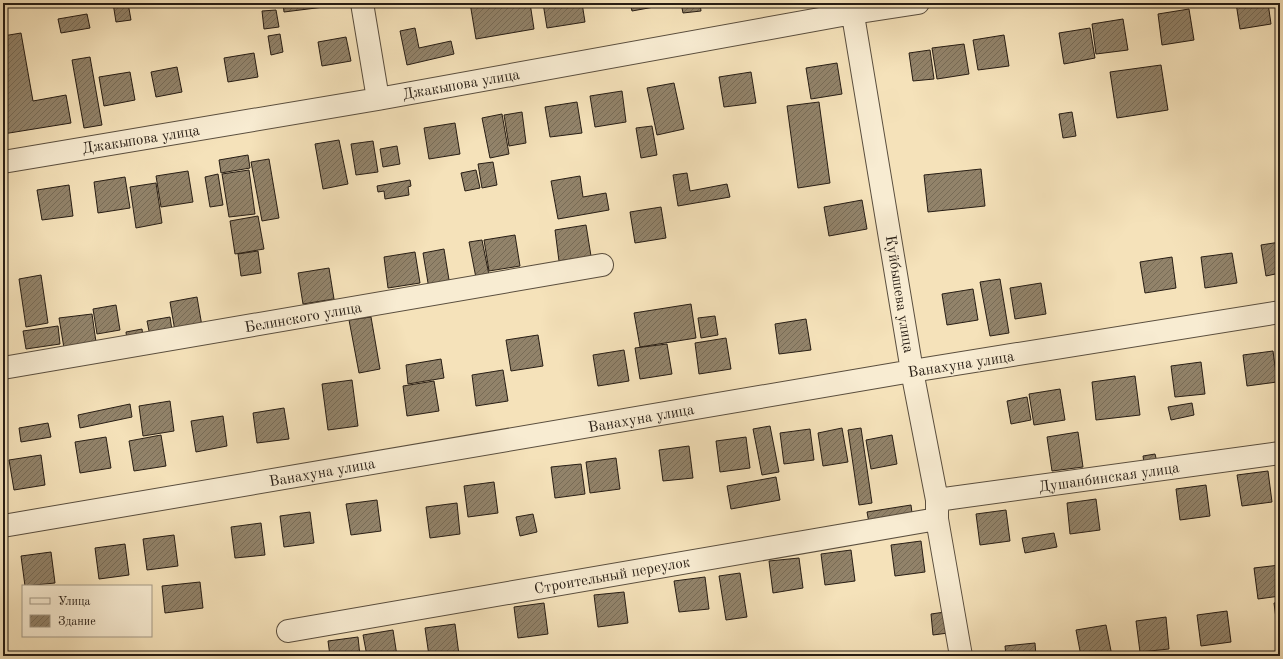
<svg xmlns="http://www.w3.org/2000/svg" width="1283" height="659" font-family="'Old Standard TT',serif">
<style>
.building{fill:url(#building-hatch);stroke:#271d14}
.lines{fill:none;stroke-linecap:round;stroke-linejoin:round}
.minor-casing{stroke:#5a4e3e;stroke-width:24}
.minor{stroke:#f8ecd2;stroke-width:22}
.labels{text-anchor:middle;stroke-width:3;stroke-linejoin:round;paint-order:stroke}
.street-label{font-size:15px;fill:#271d14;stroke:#f8ecd2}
</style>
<defs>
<pattern id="building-hatch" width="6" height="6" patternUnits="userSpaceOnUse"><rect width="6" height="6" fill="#92836a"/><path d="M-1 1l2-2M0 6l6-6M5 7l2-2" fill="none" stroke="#776b56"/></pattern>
</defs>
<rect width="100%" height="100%" fill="#f5e2ba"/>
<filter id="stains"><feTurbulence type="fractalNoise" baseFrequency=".005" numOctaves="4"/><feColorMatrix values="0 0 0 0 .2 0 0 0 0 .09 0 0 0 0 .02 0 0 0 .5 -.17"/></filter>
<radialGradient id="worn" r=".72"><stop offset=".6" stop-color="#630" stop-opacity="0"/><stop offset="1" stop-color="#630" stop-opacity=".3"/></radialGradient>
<path class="building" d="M113 3H128L131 20 116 22Z
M283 3H323L324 7 284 12Z
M470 3H530L534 29 476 39Z
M543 3H582L585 22 547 28Z
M630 3H665V5L632 11Z
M681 3H700L701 11 683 13Z
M1236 3H1268L1271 24 1240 29Z
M1189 9 1194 40 1162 45 1158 14Z
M276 10 279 27 264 29 262 11Z
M87 14 90 28 61 33 58 19Z
M1123 19 1128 50 1096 54 1092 24Z
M415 28 419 48 451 41 454 54 407 65 400 31Z
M1090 28 1095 58 1064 64 1059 33Z
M21 33 33 101 66 95 71 123 3 134V36Z
M280 34 283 52 271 55 268 36Z
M1004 35 1009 66 978 70 973 40Z
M346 37 351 61 322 66 318 42Z
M964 44 969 74 937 79 932 48Z
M930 50 934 79 913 81 909 53Z
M254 53 258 77 228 82 224 58Z
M90 57 102 125 84 128 72 60Z
M837 63 842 94 811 99 806 68Z
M1161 65 1168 110 1117 118 1110 72Z
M177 67 182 92 156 97 151 72Z
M130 72 135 100 104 106 99 77Z
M751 72 756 103 724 107 719 77Z
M674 83 684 129 657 135 647 88Z
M622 91 626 122 595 127 590 96Z
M577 102 582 133 550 137 545 107Z
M819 102 830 183 798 188 787 106Z
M522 112 526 143 509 146 504 115Z
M1072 112 1076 136 1063 138 1059 114Z
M502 114 509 154 490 158 482 118Z
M455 123 460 154 429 159 424 128Z
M652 126 657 155 641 158 636 128Z
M339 140 348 184 323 189 315 144Z
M373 141 378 172 356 175 351 144Z
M397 146 400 164 383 167 380 149Z
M248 155 250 168 221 173 219 160Z
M269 159 279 218 262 221 251 162Z
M493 162 497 185 482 188 478 164Z
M981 169 985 206 928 212 924 175Z
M249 170 255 214 229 217 222 174Z
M476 170 480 188 465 191 461 173Z
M188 171 193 202 161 207 156 176Z
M687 173 690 191 727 184 730 197 678 206 673 175Z
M218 174 223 205 210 207 205 177Z
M580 176 583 197 606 193 609 210 558 219 551 181Z
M125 177 130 208 98 213 94 182Z
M410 180 411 186 408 187 409 195 385 199 384 191 378 192 377 186Z
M156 183 162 223 136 228 130 187Z
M69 185 73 216 42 220 37 190Z
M862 200 867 229 829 236 824 207Z
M661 207 666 238 635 243 630 212Z
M258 216 264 249 235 254 230 221Z
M586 225 591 256 559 261 555 230Z
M515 235 520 266 489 271 484 240Z
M482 240 490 280 477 283 469 242Z
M1280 242V273L1266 276 1261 245Z
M444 249 450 286 429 289 423 253Z
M258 251 261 273 241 276 238 254Z
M415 252 420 283 388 288 384 257Z
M1232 253 1237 283 1205 288 1201 257Z
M1172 257 1176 288 1145 293 1140 262Z
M329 268 334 299 303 304 298 273Z
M41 275 48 323 26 327 19 279Z
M1000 279 1009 333 990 336 980 282Z
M1041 283 1046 314 1015 319 1010 288Z
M973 289 978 320 947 325 942 294Z
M197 297 203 332 176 337 170 302Z
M691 304 696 338 640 347 634 313Z
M116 305 120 330 97 334 93 309Z
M92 314 97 349 65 354 59 318Z
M715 316 718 335 701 338 698 318Z
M170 317 173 337 151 341 147 321Z
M371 317 380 369 359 373 349 320Z
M806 319 811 350 779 354 775 324Z
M58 326 60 344 26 349 23 331Z
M142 329 143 337 127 340 126 332Z
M538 335 543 366 511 371 506 340Z
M726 338 731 369 699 374 695 343Z
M667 344 672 374 640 379 635 348Z
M624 350 629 381 598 386 593 355Z
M1273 351 1277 382 1247 386 1243 355Z
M441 359 444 378 408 384 406 365Z
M1201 362 1205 394 1175 397 1171 366Z
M503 370 508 401 476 406 472 375Z
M1135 376 1140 415 1096 420 1092 382Z
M352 380 358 426 328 430 322 384Z
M434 381 439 411 407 416 403 386Z
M1060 389 1065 420 1034 425 1029 394Z
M1027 397 1031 420 1011 424 1007 401Z
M170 401 174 431 143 436 139 406Z
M1192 403 1194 415 1171 420 1168 407Z
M130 404 132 417 80 428 78 415Z
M284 408 289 439 257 443 253 413Z
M223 416 227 446 196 452 191 421Z
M48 423 51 437 21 442 19 428Z
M770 426 779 472 762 475 753 429Z
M842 428 848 462 823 466 818 433Z
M861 428 872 503 859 505 848 430Z
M810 429 814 460 784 464 780 433Z
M1078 432 1083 467 1052 471 1047 437Z
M161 435 166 466 134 471 129 441Z
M892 435 897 464 871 469 866 440Z
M106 437 111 468 80 473 75 442Z
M746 437 750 468 720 472 716 441Z
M689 446 693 478 663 481 659 450Z
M1155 454 1158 466 1145 469 1143 456Z
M41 455 45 485 14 490 9 460Z
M616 458 620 489 590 493 586 462Z
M581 464 585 494 555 498 551 467Z
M1268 471 1272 502 1242 506 1237 475Z
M776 477 780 500 731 509 727 486Z
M494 482 498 513 468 517 464 486Z
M1206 485 1210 516 1180 520 1176 489Z
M1096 499 1100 530 1070 534 1067 503Z
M377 500 381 531 351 535 346 504Z
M457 503 460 534 430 538 426 507Z
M911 505 913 521 870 528 867 512Z
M1006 510 1010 541 980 545 976 514Z
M310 512 314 543 284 547 280 516Z
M533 514 537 532 520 536 516 517Z
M261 523 265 555 235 558 231 527Z
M1054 533 1057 547 1025 553 1022 538Z
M174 535 178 566 147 570 143 539Z
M921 541 925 572 895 576 891 545Z
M125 544 129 575 99 579 95 548Z
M851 550 855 581 825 585 821 554Z
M51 552 55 583 25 586 21 556Z
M799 558 803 588 773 593 769 561Z
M1280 565V596L1258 599 1254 568Z
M740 573 747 617 726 620 719 576Z
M705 577 709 609 679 612 674 581Z
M200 582 203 608 165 613 162 586Z
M624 592 628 623 598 627 594 595Z
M1280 602V633L1278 634 1274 603Z
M544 603 548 634 518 638 514 607Z
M1227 611 1231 642 1201 646 1197 615Z
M945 612 948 633 933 635 931 614Z
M1166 617 1169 649 1140 652 1136 621Z
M455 624 459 655 429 656 425 628Z
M1106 625 1112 656H1081L1076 630Z
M393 630 397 656H367L363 635Z
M358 637 360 656H330L328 641Z
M1035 643 1036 656H1006L1005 646Z"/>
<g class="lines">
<defs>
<path id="minor" d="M362 3 378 99
M851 3 912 371 937 500V519L961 656
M3 162 378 99 853 13 918 3
M3 368 602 265
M937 500 1280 453
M3 526 912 371 1280 312
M288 631 937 519"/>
</defs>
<use href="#minor" class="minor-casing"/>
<use href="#minor" class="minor"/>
</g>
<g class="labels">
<g class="street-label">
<text transform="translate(461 84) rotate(-10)" y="5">Джакыпова улица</text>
<text transform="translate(141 139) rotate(-9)" y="5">Джакыпова улица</text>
<text transform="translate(900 294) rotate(81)" y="5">Куйбышева улица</text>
<text transform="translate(303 317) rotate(-10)" y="5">Белинского улица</text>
<text transform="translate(961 364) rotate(-9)" y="5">Ванахуна улица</text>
<text transform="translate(641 418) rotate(-10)" y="5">Ванахуна улица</text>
<text transform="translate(322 472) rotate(-10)" y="5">Ванахуна улица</text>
<text transform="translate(1109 477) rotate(-8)" y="5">Душанбинская улица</text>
<text transform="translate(612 575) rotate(-10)" y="5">Строительный переулок</text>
</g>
</g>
<rect width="1283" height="659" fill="none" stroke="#f5e2ba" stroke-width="16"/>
<rect x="4" y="4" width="1275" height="651" fill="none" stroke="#271d14" stroke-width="2"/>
<rect x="8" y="8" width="1267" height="643" fill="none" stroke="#271d14"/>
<rect x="22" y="585" width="130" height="52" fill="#f8ecd2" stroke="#a49986"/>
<rect x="30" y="598" width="20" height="6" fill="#f8ecd2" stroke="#a49986"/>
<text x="58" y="605" font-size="12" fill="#271d14">Улица</text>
<rect x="30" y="615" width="20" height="12" fill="url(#building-hatch)" stroke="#a49986"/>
<text x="58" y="625" font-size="12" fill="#271d14">Здание</text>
<rect width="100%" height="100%" filter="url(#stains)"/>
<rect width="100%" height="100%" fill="url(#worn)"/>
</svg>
